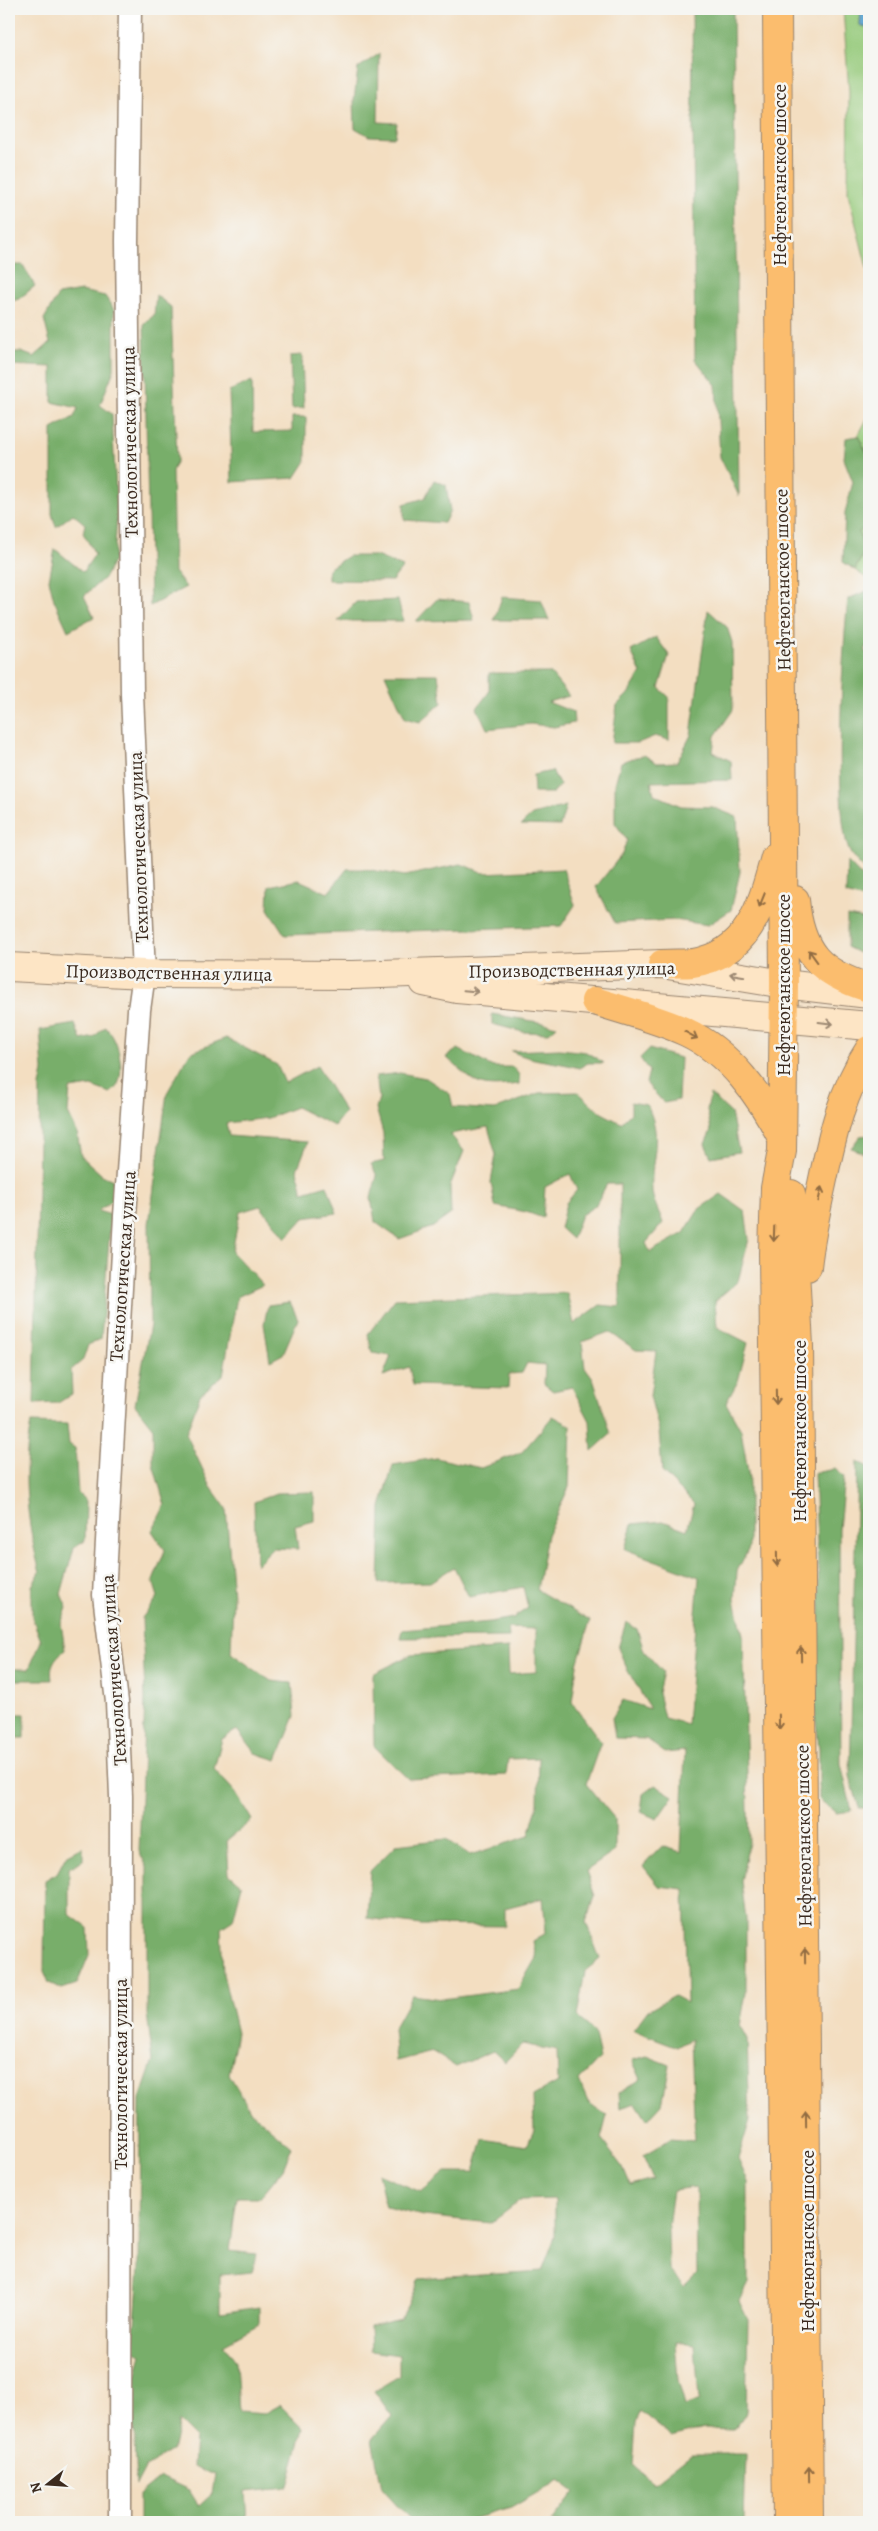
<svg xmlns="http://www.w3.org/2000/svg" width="878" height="2531" font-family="Alegreya,serif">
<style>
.green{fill:#96ca7b;stroke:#687a4c}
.forest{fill:#78ae6b;stroke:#5a6c44;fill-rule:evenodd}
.water{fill:#5aa4d2;stroke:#4a6778}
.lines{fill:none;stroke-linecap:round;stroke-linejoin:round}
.street-casing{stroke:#978470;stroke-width:25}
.secondary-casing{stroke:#978470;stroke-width:30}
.primary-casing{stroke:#978470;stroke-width:30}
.street{stroke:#fff;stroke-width:22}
.secondary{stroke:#fde5c5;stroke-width:28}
.primary{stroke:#fbbd6e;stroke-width:28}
.oneway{stroke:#916c42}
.oneway2{stroke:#9c8872}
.labels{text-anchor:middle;stroke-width:5;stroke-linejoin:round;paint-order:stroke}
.street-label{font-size:19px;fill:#3b2a1e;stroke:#f6f6f2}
</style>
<rect width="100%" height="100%" fill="#f6f6f2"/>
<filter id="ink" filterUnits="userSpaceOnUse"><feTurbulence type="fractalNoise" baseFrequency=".02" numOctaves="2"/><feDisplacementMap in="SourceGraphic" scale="10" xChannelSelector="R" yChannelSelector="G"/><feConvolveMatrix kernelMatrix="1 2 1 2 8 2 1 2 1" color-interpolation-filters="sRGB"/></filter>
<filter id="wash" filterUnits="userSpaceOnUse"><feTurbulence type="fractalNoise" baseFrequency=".0096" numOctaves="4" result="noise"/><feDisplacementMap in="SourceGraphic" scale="20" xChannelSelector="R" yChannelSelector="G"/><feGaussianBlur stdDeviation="1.12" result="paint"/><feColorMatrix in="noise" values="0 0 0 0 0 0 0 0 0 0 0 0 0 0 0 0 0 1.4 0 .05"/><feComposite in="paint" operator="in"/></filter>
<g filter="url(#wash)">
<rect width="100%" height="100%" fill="#f3dec1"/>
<path class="green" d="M843 9H861L860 25 869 28V276L848 193 849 92Z
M869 415V454L867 453 858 436Z
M869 523V580L855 570 864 552 859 532Z"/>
<path class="forest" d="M692 9H733L739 496 720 457 716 385 695 359Z
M379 54 378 122 397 123 395 137 369 136 355 128 354 100 358 68Z
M9 265H23L35 286 19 299 9 302Z
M81 291 105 296 114 310V370L100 405 112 414 117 516 114 560 105 577 84 596 94 617 68 631 54 600 49 580 55 549 83 572 95 554 83 533 85 524 73 514 56 527 52 514V429L74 417 78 408 52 402V367L9 365V352H21L34 357 50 343 44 319 58 295Z
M156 295 171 307 177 460 172 471 174 572 186 587 150 606 144 324 154 315Z
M302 355 304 408 292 409 290 356Z
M252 381 253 432 292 431V417H306V461L295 478 232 482 229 391Z
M858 436 867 453 869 454V495L867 498 869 523 859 532 864 552 855 570 843 562 845 513 853 482 844 459 846 438Z
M434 480 446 485 450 511 444 523 404 520V504L425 498Z
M348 556H376L403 567 392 581 328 580V569Z
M869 590V642L865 650 869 658 867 746 869 873C863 867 855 861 851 854 832 825 843 640 848 599Z
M502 597 541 600 549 620H494Z
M437 599 469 602 474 620 416 621Z
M398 600 403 621H338L356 602Z
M708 610 727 627 732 642 733 710 715 736 713 752 731 761 732 780 651 782 654 794 681 806 712 807 737 817 740 872 731 910 708 925 675 920 615 923 596 887 622 854 627 840 615 823V784L621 762 644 755 657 763 677 762 691 735Z
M656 637 669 655 659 688 669 697V740L655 736 638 743H612L617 705 628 694 641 673 631 651Z
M489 673H550L569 696 548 702 573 712 574 723 554 727 531 724 487 729 477 708 489 692Z
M385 674H438L442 703 420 722 405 718Z
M552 771 560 785 553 793H534L533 775Z
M566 806 560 826 521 825 532 815Z
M847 861 869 884V901L846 894Z
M461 864 484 873 563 869 575 905 561 926 285 935 268 909 269 886 299 880 328 893 347 869H365L405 876Z
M847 916 869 920V950L865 956 847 947Z
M492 1014C514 1018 536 1021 557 1026L549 1033 523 1032 492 1024Z
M75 1024 81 1040 94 1037 105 1027C118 1037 125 1069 118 1084 117 1087 113 1091 110 1093L91 1086 70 1089 68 1113 77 1132 81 1156 102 1175 113 1180 112 1201 98 1211 111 1215 101 1339 88 1345 83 1360 71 1370 72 1394 58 1403 34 1404 40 1086 43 1071 40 1030Z
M226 1038 277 1065 285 1083 317 1066 345 1112 334 1126 296 1107 268 1118 226 1123 229 1136 308 1142 297 1170 303 1192 327 1185 337 1213 304 1218 286 1238 260 1206 240 1212 232 1252 263 1285 237 1297 223 1375 200 1395 186 1434 211 1487 226 1508 233 1597 231 1653 271 1681 292 1683 295 1716 277 1760 255 1753 237 1730 222 1739 214 1769 235 1792 252 1820 227 1840 229 1874 242 1885 233 1920 221 1928 223 1974 237 2033 229 2074 251 2112 292 2147 283 2169 260 2197H237L230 2251 256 2254 252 2272 220 2275V2313L259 2307V2324L223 2344 236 2362 239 2412 264 2414 280 2405 303 2428 288 2487 245 2491 247 2522H139V2495L161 2477 189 2490 199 2506 212 2494 215 2475 193 2466 195 2437 179 2421 172 2451 146 2467 136 2486 132 2390 142 2355 133 2350 139 2268 140 2099 153 2061 147 2014V1867L139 1851 145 1698 142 1618 158 1597 153 1581 165 1550 152 1531 165 1505 153 1464V1428L135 1405 150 1325 149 1224 167 1093 190 1053Z
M458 1049 493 1067H513L519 1075V1084C475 1089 478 1085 446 1057Z
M560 1049 586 1052 604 1063H588L579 1068C557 1061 532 1062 511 1051Z
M649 1049 680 1058 678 1100 664 1103 646 1083 649 1071 640 1058Z
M400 1073 426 1078 450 1094 453 1107 494 1110 539 1093 578 1092 600 1112 621 1123 631 1113V1102L647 1105C664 1139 650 1156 652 1190 652 1200 660 1213 663 1223L646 1243 650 1252 684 1233 699 1209 721 1194 745 1211 749 1239 738 1281 715 1301 717 1327 748 1343 738 1381 726 1403 741 1430 749 1478V1548L737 1571 735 1600 743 1635 749 1843 741 1881 746 1919V1993L740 2026 747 2039 750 2120 738 2159 748 2182V2283L739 2301 748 2320 746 2412 734 2429 704 2428 672 2437 640 2411 636 2424 633 2466 654 2483 691 2454H746L744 2522H552L575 2492 559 2480 511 2508 464 2521 410 2519 382 2488 372 2439 392 2416 374 2391 399 2376V2355L371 2351 370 2327 401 2320 419 2279 542 2271 555 2237V2199L521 2200 491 2223 423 2216 386 2207 378 2174 421 2192 446 2172H474L483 2139 527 2146 534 2130 533 2096 558 2082 557 2051 522 2044 505 2062 493 2051 456 2067 433 2052 396 2061 393 2029 412 1995 442 1999 518 1989 536 1958 533 1941 546 1933 543 1898 505 1908V1926L420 1925 367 1918 370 1871 396 1845 446 1839 470 1855 529 1836 538 1803 539 1758 508 1759 506 1775 408 1779 374 1746 373 1674 411 1655 508 1648 509 1674 536 1672V1629L508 1628 509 1637 400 1638 402 1630 490 1622 513 1618 528 1608 523 1587 469 1597 454 1567 430 1582 379 1583 381 1507 393 1465 436 1458 481 1468 522 1452 553 1416 571 1426 569 1487 547 1535 537 1590 590 1621 577 1665 572 1702 601 1742 586 1784 615 1819V1851L586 1871 595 1896 586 1922 600 1959 585 1971 577 2017 594 2031 600 2058 579 2081 588 2102 607 2116 601 2139 623 2168 630 2185 653 2179 643 2156 670 2139 695 2141 691 2039 678 2047 633 2030 648 2010 674 1996 687 2003 684 1889 659 1886 643 1866 662 1846 681 1852 685 1751 665 1753 646 1739 615 1738 612 1718 623 1700 650 1709 628 1671 618 1648 626 1622 637 1629 644 1651 663 1672 658 1693 664 1718 687 1724 699 1577 625 1549 632 1524 663 1521 687 1530 694 1504 662 1472 659 1430 650 1396 656 1351 636 1350 609 1332 582 1342 585 1368 593 1379 611 1434 592 1451 590 1421 572 1387 553 1391 544 1384 545 1365 527 1363 522 1373 509 1374 508 1388 413 1385 409 1367 383 1376 391 1356 372 1353 368 1334 395 1299 567 1293 574 1324 600 1305 620 1307V1184H607L595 1206 581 1215 572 1239 560 1228 566 1203 577 1190 570 1174 545 1187 543 1218 526 1212 495 1206 491 1182 496 1155 488 1127 450 1134 464 1151 450 1186 451 1214 433 1227 399 1239 375 1222 371 1197 377 1176 371 1164 384 1161 383 1133 376 1108 379 1098 376 1076ZM696 2187 697 2274 684 2287 669 2270 668 2227 673 2190ZM675 2342 695 2345 699 2400 685 2406 678 2380Z
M710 1094 731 1113 739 1152 711 1157 705 1144 711 1130 707 1110Z
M869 1135V1155L851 1148 860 1136Z
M290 1302 298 1319 283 1354 270 1361 264 1324 268 1305Z
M31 1423 67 1424 69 1444 75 1448 78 1493 86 1501 85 1541 74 1548 61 1594 67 1608 61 1623 65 1650C53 1659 50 1666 52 1680H9V1669H29L41 1641 32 1617V1586L40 1572C27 1525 21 1471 31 1423Z
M857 1462 869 1467V1808H859L850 1776Z
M835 1469 844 1477 839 1529 841 1764 852 1811 836 1813 819 1799V1748L812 1688 820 1611 814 1473Z
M314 1492V1521L295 1526 298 1549 273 1548 256 1565 254 1502 277 1493Z
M9 1714H25V1738H9Z
M655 1785 673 1796 657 1819 641 1812 643 1794Z
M83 1847V1860L69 1868V1914L88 1928 89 1955 77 1984 62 1989 49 1983 44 1971 45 1880 57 1873 66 1856Z
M647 2056 670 2065 662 2104 647 2120 636 2103 620 2108 619 2093 641 2079 632 2060Z"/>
<path class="water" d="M861 9H869V28L860 25Z"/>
</g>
<g filter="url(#ink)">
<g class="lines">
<defs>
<path id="street" d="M120 2522 121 1796 117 1702 104 1595 125 1216 139 1010 144 974 132 694 127 241 130 9"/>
<path id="secondary" d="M9 967 144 974 353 975 662 964 784 984 869 994
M424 982 457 989 869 1026"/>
<path id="primary" d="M777 9 784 984 782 1151 775 1188 773 1253 787 2522
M795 900C800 953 820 973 869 988
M662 964C672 963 683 964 693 963 750 954 762 904 775 857
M595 1001C625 1011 658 1019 686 1032 729 1052 761 1096 782 1138
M791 1194 799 1346 809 2522
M807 1267C810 1239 816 1211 822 1184 832 1136 842 1091 869 1050"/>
</defs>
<use href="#street" class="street-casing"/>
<use href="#secondary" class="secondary-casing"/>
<use href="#primary" class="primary-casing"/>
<use href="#street" class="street"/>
<use href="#secondary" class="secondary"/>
<use href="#primary" class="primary"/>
</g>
<defs><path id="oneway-shaft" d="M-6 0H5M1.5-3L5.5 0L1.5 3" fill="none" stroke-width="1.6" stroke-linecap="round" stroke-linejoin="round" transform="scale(1.25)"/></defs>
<g class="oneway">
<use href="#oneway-shaft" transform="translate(762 900) rotate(112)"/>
<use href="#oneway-shaft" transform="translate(813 956) rotate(-126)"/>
<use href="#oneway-shaft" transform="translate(691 1035) rotate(29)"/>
<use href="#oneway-shaft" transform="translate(820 1194) rotate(-78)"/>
<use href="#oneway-shaft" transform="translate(774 1234) rotate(92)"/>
<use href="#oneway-shaft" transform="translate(776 1397) rotate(89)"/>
<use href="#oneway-shaft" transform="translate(777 1559) rotate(89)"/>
<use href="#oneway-shaft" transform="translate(801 1654) rotate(-91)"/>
<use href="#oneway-shaft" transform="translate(779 1722) rotate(89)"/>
<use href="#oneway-shaft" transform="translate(805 1956) rotate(-91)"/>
<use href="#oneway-shaft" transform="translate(806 2119) rotate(-91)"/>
<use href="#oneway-shaft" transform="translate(809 2474) rotate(-91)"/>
</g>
<g class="oneway2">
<use href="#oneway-shaft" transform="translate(737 975) rotate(-170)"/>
<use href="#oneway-shaft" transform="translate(471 991) rotate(5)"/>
<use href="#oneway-shaft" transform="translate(826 1023) rotate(7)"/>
</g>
</g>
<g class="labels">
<g class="street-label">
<text transform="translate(779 175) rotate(-90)" y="7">Нефтеюганское шоссе</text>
<text transform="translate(129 442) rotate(-91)" y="7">Технологическая улица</text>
<text transform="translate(782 580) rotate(-91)" y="7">Нефтеюганское шоссе</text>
<text transform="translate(138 847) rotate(-92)" y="7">Технологическая улица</text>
<text transform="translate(572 969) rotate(-1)" y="7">Производственная улица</text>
<text transform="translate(169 972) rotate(1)" y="7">Производственная улица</text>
<text transform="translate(783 985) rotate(-90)" y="7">Нефтеюганское шоссе</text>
<text transform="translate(122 1266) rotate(-86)" y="7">Технологическая улица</text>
<text transform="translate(799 1431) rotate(-90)" y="7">Нефтеюганское шоссе</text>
<text transform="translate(113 1670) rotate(-94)" y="7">Технологическая улица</text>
<text transform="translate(803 1836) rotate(-91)" y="7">Нефтеюганское шоссе</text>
<text transform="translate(120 2074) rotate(-90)" y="7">Технологическая улица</text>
<text transform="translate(807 2241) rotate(-90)" y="7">Нефтеюганское шоссе</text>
</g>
</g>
<rect width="878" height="2531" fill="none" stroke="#f6f6f2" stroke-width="30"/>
<g transform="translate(48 2484) rotate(253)" stroke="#f6f6f2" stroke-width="4" paint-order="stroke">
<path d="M0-4L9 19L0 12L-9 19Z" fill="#3b2a1e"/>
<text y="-8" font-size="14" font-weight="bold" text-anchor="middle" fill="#3b2a1e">N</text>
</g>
</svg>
